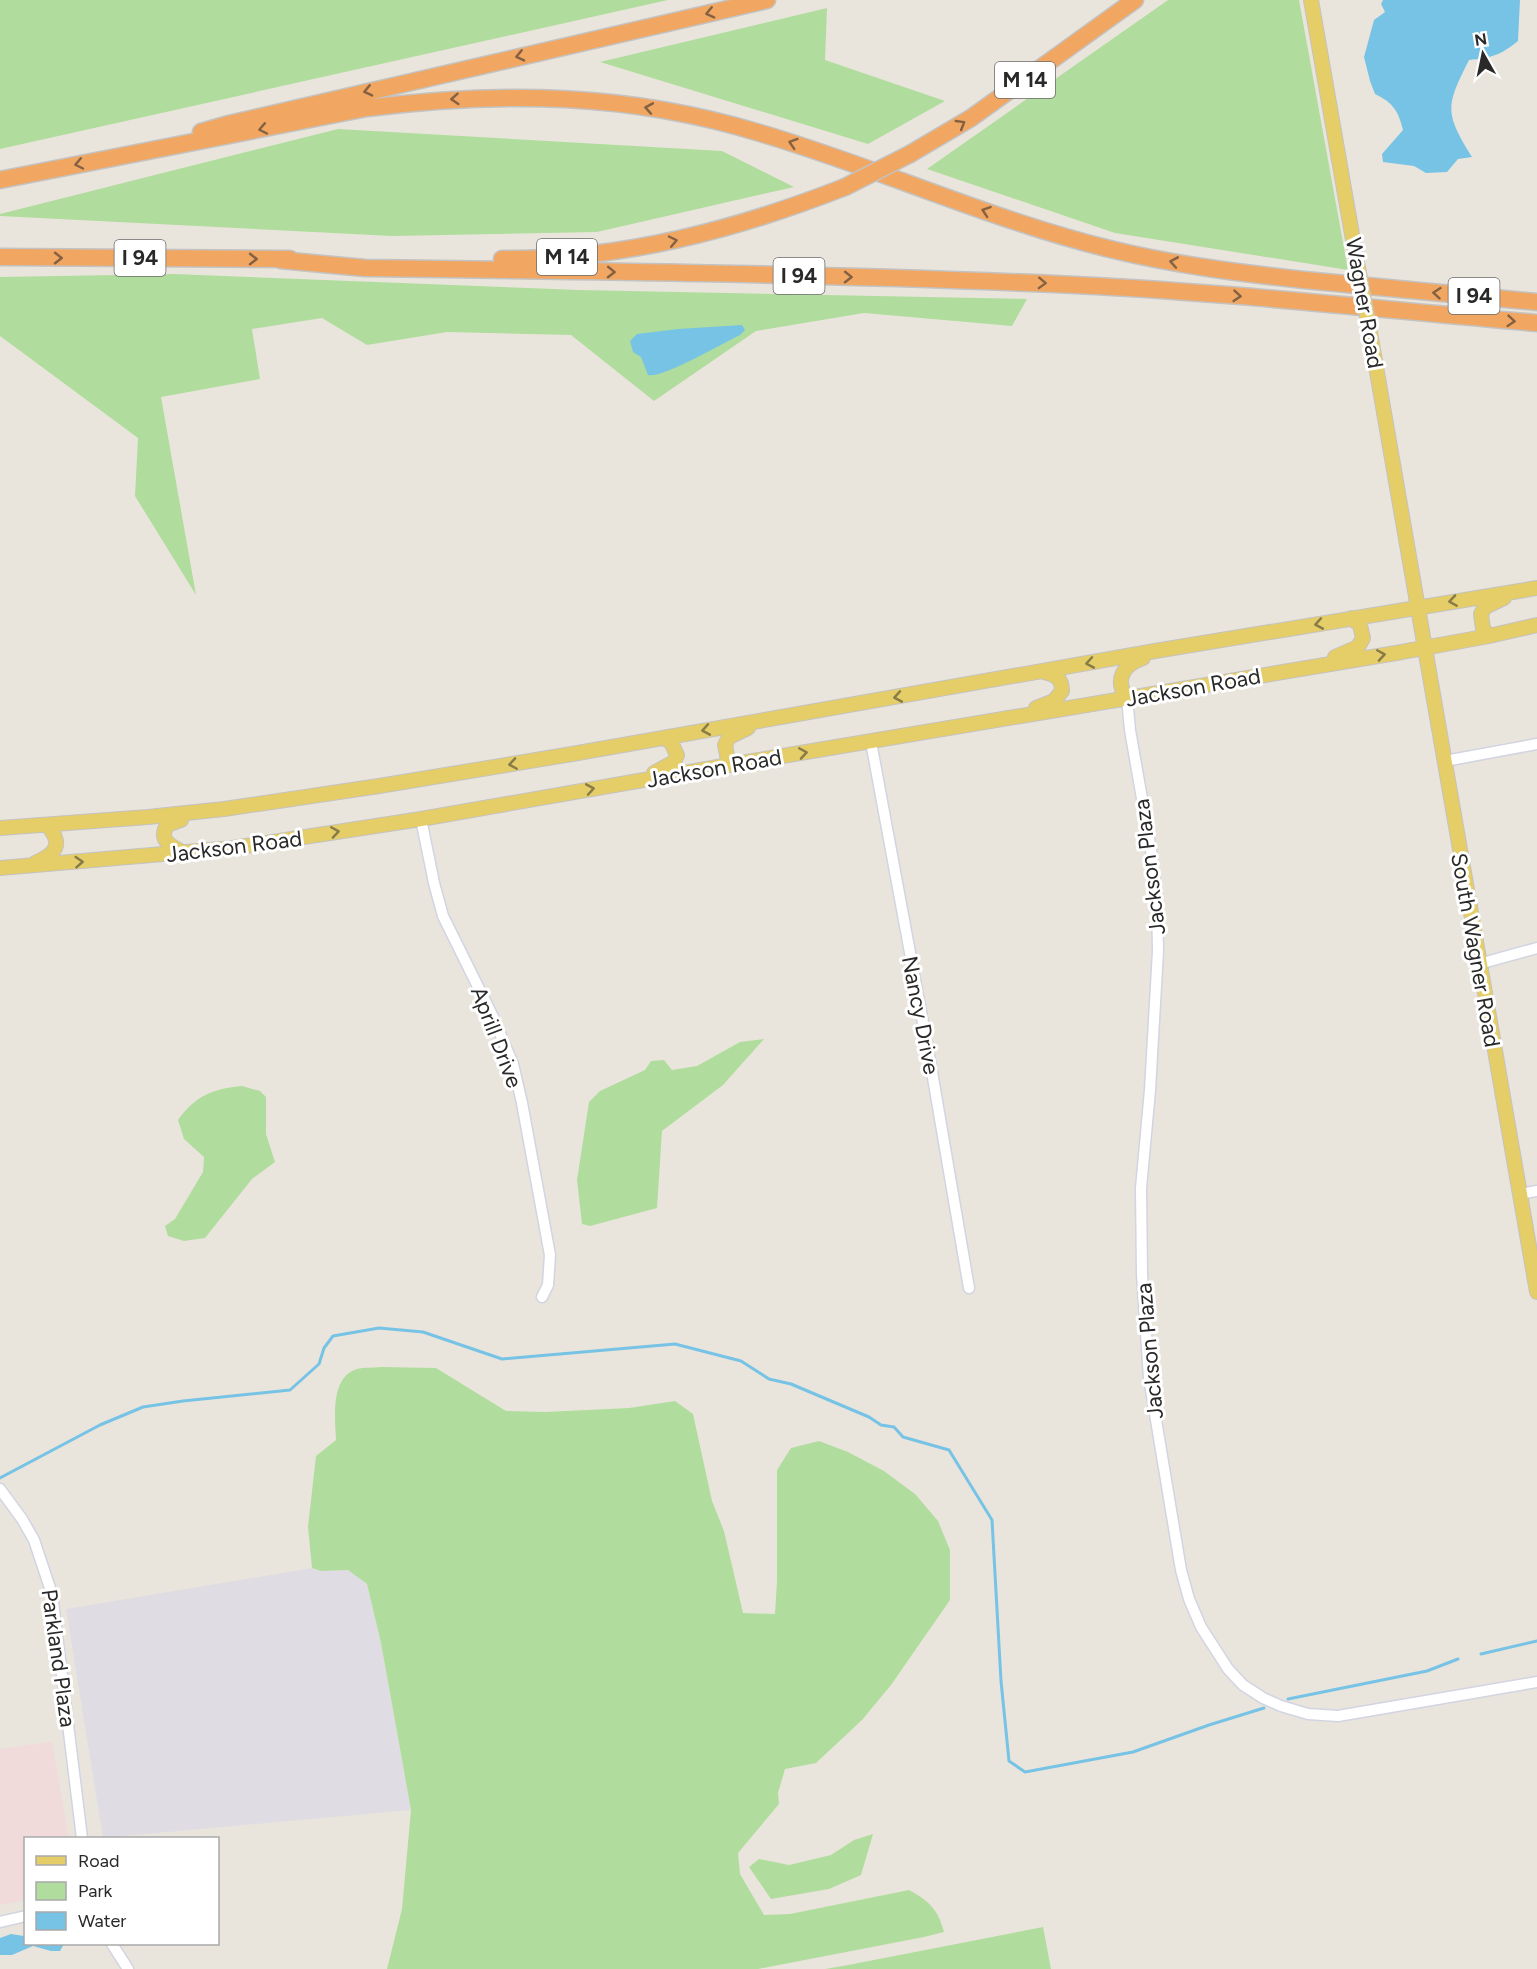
<svg xmlns="http://www.w3.org/2000/svg" width="1537" height="1969" font-family="Figtree,sans-serif">
<style>
.industrial{fill:#dfdde3}
.medical{fill:#f1dada}
.green{fill:#b0dd9d}
.water{fill:#77c3e5}
.lines{fill:none;stroke-linecap:round;stroke-linejoin:round}
.stream{stroke:#77c3e5;stroke-width:3}
.minor-casing{stroke:#d2d4e1;stroke-width:13}
.major-casing{stroke:#c3c3c3;stroke-width:16}
.highway-casing{stroke:#c3c3c3;stroke-width:19}
.minor{stroke:#fff;stroke-width:10}
.major{stroke:#e5cd67;stroke-width:14}
.highway{stroke:#f1a661;stroke-width:16}
.major-bridge-casing{stroke:#c3c3c3;stroke-width:16;stroke-linecap:butt}
.highway-bridge-casing{stroke:#c3c3c3;stroke-width:19;stroke-linecap:butt}
.major-bridge{stroke:#e5cd67;stroke-width:14}
.highway-bridge{stroke:#f1a661;stroke-width:16}
.oneway{stroke:#836142}
.oneway2{stroke:#877b48}
.labels{text-anchor:middle;stroke-width:6;stroke-linejoin:round;paint-order:stroke}
.shield{fill:#fff;stroke:#696969;stroke-width:1.5}
.shield-label{font-size:21px;font-weight:bold;fill:#292929}
.street-label{font-size:22px;fill:#292929;stroke:#fff}
</style>
<rect width="100%" height="100%" fill="#eae5dc"/>
<path class="industrial" d="M312 1568 321 1571 348 1570 367 1584 381 1643 411 1810 103 1838 66 1609Z"/>
<path class="medical" d="M52 1742 69 1838H26L25 1900 0 1905V1749Z"/>
<path class="green" d="M0 0H668L0 149Z
M1168 0H1299L1348 270 1115 233 927 169Z
M827 8 825 60 945 101 868 144 600 62Z
M338 129 722 151 794 187 597 232 392 236 0 216V214Z
M174 274 579 290 1027 299 1012 326 864 313 756 331 654 401 571 335 447 332 367 345 322 318 252 329 260 379 161 397 196 595 135 496 138 438 0 336V277Z
M764 1039 723 1085 662 1131 657 1208 590 1226 582 1224 577 1180 589 1102 600 1091 645 1070 651 1061 664 1060 672 1070 697 1066 740 1042Z
M242 1086 260 1091 266 1097V1134L275 1162 252 1179 205 1238 184 1241 168 1236 165 1226 175 1219 203 1172 204 1157 184 1139 178 1120C196 1095 213 1089 242 1086Z
M381 1367 436 1368 506 1411 545 1412 629 1408 675 1401 693 1414 712 1501 724 1531 743 1613 775 1614 777 1581V1470L791 1448 819 1441 848 1452 884 1471 915 1494 938 1521 950 1550V1600L891 1685 862 1720 816 1763 785 1769 778 1793 779 1804 738 1853 740 1874 764 1915 790 1914 909 1890C929 1901 938 1909 944 1932L924 1937 758 1969H387L402 1909 411 1810 381 1643 367 1584 348 1570 321 1571 312 1568 308 1527 316 1456 336 1440C335 1418 330 1377 357 1369 364 1367 373 1368 381 1367Z
M873 1834 861 1875 829 1889 771 1899 749 1867 759 1859 789 1865 831 1855 854 1840Z
M1043 1927 1051 1969H825L843 1966Z"/>
<path class="water" d="M1383 0H1520L1518 41C1501 55 1491 58 1469 60 1446 106 1444 112 1472 157L1458 159 1447 172 1426 173 1414 166 1383 162 1382 154 1403 130C1398 110 1393 103 1375 94L1370 81 1364 57 1374 20 1385 12 1381 4Z
M742 325 745 330 740 335C723 343 662 379 648 375L641 357 633 352 630 341 637 334 678 329Z
M11 1934 24 1936 25 1935 26 1944H64L60 1951H51L33 1946 12 1955H0V1938Z"/>
<g class="lines">
<path class="stream" d="M0 1478 100 1425 143 1407 183 1401 290 1390 319 1364 324 1348 333 1336 379 1328 423 1332 502 1359 675 1344 741 1361 769 1379 791 1384 869 1417 881 1425 894 1427 903 1437 949 1450 992 1520 1001 1681 1009 1761 1025 1772 1133 1752 1209 1725 1264 1708
M1481 1654 1537 1641
M1288 1699 1427 1671 1458 1659"/>
<defs>
<path id="minor" d="M1127 698 1130 730 1151 850 1157 900 1158 951 1150 1090 1141 1188 1142 1274 1149 1378 1181 1570 1189 1599 1201 1627 1228 1669 1243 1685 1263 1698 1281 1706 1308 1714 1338 1716 1537 1682
M871 742 931 1066 969 1288
M1445 761 1537 744
M421 819 434 883 443 916 493 1017 513 1064 522 1103 550 1255 548 1285 542 1297
M1479 964 1537 948
M1520 1194 1537 1191
M0 1489 22 1519 34 1540 52 1594 82 1838
M0 1922 26 1916
M112 1944 128 1969"/>
<path id="major" d="M1311 0 1356 257
M1370 332 1537 1292
M1489 636 1483 629 1481 614 1485 607 1504 598
M1335 657 1358 647 1363 638 1360 625 1352 618
M1127 698C1114 680 1123 665 1143 658
M1036 708 1054 701 1062 691C1062 678 1056 675 1044 672
M729 765 725 745 729 737 748 728
M654 773 674 762 677 755 671 742 664 738
M181 820 167 825C158 841 171 846 184 853
M0 828 148 817 224 809 379 786 572 754 1155 651 1537 588
M35 863C56 854 64 844 47 825
M0 868 233 848 421 819 729 765 1396 653 1489 636 1537 625"/>
<path id="highway" d="M201 132 229 124 767 0
M910 154 971 118 1135 0
M0 180 367 108C502 91 629 93 760 133 879 168 993 221 1114 250 1176 265 1240 273 1304 280 1381 288 1459 295 1537 302
M0 257 290 259
M502 259C621 260 735 230 845 187
M280 260 365 268C595 271 825 274 1055 284 1216 291 1376 309 1537 323"/>
</defs>
<use href="#minor" class="minor-casing"/>
<use href="#major" class="major-casing"/>
<use href="#highway" class="highway-casing"/>
<use href="#minor" class="minor"/>
<use href="#major" class="major"/>
<use href="#highway" class="highway"/>
<defs>
<path id="major-bridge" d="M1356 257 1370 332"/>
<path id="highway-bridge" d="M845 187 910 154"/>
</defs>
<use href="#major-bridge" class="major-bridge-casing"/>
<use href="#highway-bridge" class="highway-bridge-casing"/>
<use href="#major-bridge" class="major-bridge"/>
<use href="#highway-bridge" class="highway-bridge"/>
</g>
<defs><path id="oneway-chevron" d="M-2-3.5L2.5 0L-2 3.5" fill="none" stroke-width="1.6" stroke-linecap="round" stroke-linejoin="round" transform="scale(1.5)"/></defs>
<g class="oneway">
<use href="#oneway-chevron" transform="translate(710 13) rotate(167)"/>
<use href="#oneway-chevron" transform="translate(520 56) rotate(167)"/>
<use href="#oneway-chevron" transform="translate(368 91) rotate(167)"/>
<use href="#oneway-chevron" transform="translate(455 99) rotate(176)"/>
<use href="#oneway-chevron" transform="translate(649 108) rotate(-170)"/>
<use href="#oneway-chevron" transform="translate(961 124) rotate(-31)"/>
<use href="#oneway-chevron" transform="translate(263 129) rotate(168)"/>
<use href="#oneway-chevron" transform="translate(793 143) rotate(-162)"/>
<use href="#oneway-chevron" transform="translate(79 164) rotate(168)"/>
<use href="#oneway-chevron" transform="translate(986 211) rotate(-161)"/>
<use href="#oneway-chevron" transform="translate(673 241) rotate(-12)"/>
<use href="#oneway-chevron" transform="translate(58 258)"/>
<use href="#oneway-chevron" transform="translate(253 259)"/>
<use href="#oneway-chevron" transform="translate(1174 262) rotate(-170)"/>
<use href="#oneway-chevron" transform="translate(611 272) rotate(1)"/>
<use href="#oneway-chevron" transform="translate(848 277) rotate(1)"/>
<use href="#oneway-chevron" transform="translate(1042 283) rotate(2)"/>
<use href="#oneway-chevron" transform="translate(1437 293) rotate(-175)"/>
<use href="#oneway-chevron" transform="translate(1237 296) rotate(5)"/>
<use href="#oneway-chevron" transform="translate(1511 321) rotate(5)"/>
</g>
<g class="oneway2">
<use href="#oneway-chevron" transform="translate(1453 601) rotate(171)"/>
<use href="#oneway-chevron" transform="translate(1319 624) rotate(170)"/>
<use href="#oneway-chevron" transform="translate(1381 655) rotate(-9)"/>
<use href="#oneway-chevron" transform="translate(1090 663) rotate(170)"/>
<use href="#oneway-chevron" transform="translate(898 697) rotate(170)"/>
<use href="#oneway-chevron" transform="translate(706 730) rotate(170)"/>
<use href="#oneway-chevron" transform="translate(803 753) rotate(-9)"/>
<use href="#oneway-chevron" transform="translate(513 764) rotate(171)"/>
<use href="#oneway-chevron" transform="translate(590 789) rotate(-10)"/>
<use href="#oneway-chevron" transform="translate(335 832) rotate(-9)"/>
<use href="#oneway-chevron" transform="translate(79 862) rotate(-4)"/>
</g>
<g class="labels">
<g class="shield">
<rect x="995" y="62" width="60" height="36" rx="4.5"/>
<rect x="537" y="239" width="60" height="36" rx="4.5"/>
<rect x="114.5" y="240" width="51" height="36" rx="4.5"/>
<rect x="773.5" y="258" width="51" height="36" rx="4.5"/>
<rect x="1448.5" y="278" width="51" height="36" rx="4.5"/>
</g>
<g class="shield-label">
<text x="1025" y="87">M 14</text>
<text x="567" y="264">M 14</text>
<text x="140" y="265">I 94</text>
<text x="799" y="283">I 94</text>
<text x="1474" y="303">I 94</text>
</g>
<g class="street-label">
<text transform="translate(1365 303) rotate(80)" y="8">Wagner Road</text>
<text transform="translate(1193 687) rotate(-10)" y="8">Jackson Road</text>
<text transform="translate(714 768) rotate(-10)" y="8">Jackson Road</text>
<text transform="translate(234 846) rotate(-7)" y="8">Jackson Road</text>
<text transform="translate(1149 867) rotate(-97)" y="8">Jackson Plaza</text>
<text transform="translate(1476 950) rotate(80)" y="8">South Wagner Road</text>
<text transform="translate(921 1015) rotate(79)" y="8">Nancy Drive</text>
<text transform="translate(497 1037) rotate(69)" y="8">Aprill Drive</text>
<text transform="translate(1149 1351) rotate(-95)" y="8">Jackson Plaza</text>
<text transform="translate(59 1658) rotate(82)" y="8">Parkland Plaza</text>
</g>
</g>
<rect x="24" y="1837" width="195" height="108" fill="#ffffff" stroke="#a9a9a9" stroke-width="1.5"/>
<rect x="36" y="1856" width="30" height="9" fill="#e5cd67" stroke="#a9a9a9" stroke-width="1.5"/>
<text x="78" y="1867" font-size="18" fill="#292929">Road</text>
<rect x="36" y="1882" width="30" height="18" fill="#b0dd9d" stroke="#a9a9a9" stroke-width="1.5"/>
<text x="78" y="1897" font-size="18" fill="#292929">Park</text>
<rect x="36" y="1912" width="30" height="18" fill="#77c3e5" stroke="#a9a9a9" stroke-width="1.5"/>
<text x="78" y="1927" font-size="18" fill="#292929">Water</text>
<g transform="translate(1483 54) rotate(351)" stroke="#ffffff" stroke-width="4.5" paint-order="stroke">
<path d="M0-4.5L10 22L0 15L-10 22Z" fill="#292929"/>
<text y="-9" font-size="16" font-weight="bold" text-anchor="middle" fill="#292929">N</text>
</g>
</svg>
